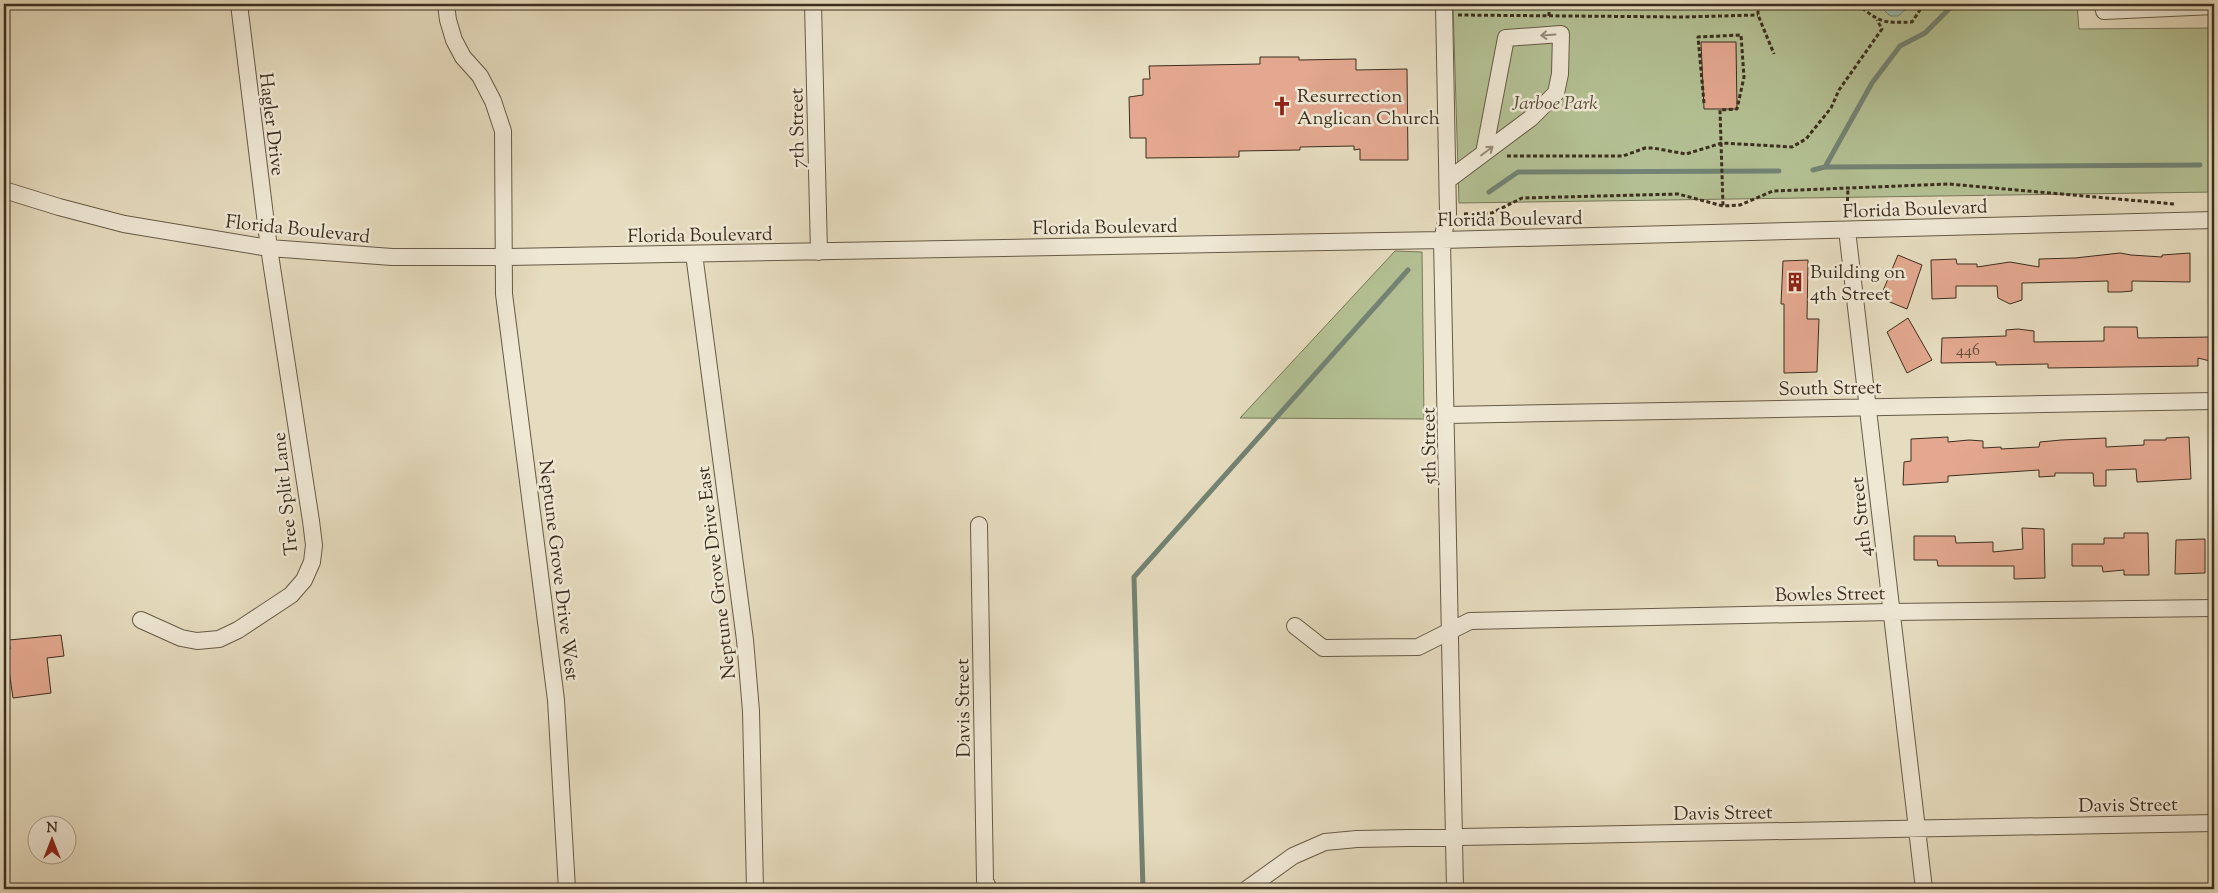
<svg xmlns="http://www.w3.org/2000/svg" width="2218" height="893" font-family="'Sorts Mill Goudy',serif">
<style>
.green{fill:#b3c093;stroke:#787759}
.water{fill:#97bcac;stroke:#738374}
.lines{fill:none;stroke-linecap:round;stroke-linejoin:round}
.stream{stroke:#738374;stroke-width:5}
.building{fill:#e3a88f;stroke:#3d2e1f}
.minor-casing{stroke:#675a47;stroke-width:18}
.path{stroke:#3d2e1f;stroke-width:3;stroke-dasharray:4 2.5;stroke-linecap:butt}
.minor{stroke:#efe8d5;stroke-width:16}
.oneway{stroke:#968b7a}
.labels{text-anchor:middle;stroke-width:5;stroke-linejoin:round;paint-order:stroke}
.number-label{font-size:16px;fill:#664c3b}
.poi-label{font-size:19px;fill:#3d2e1f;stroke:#efe8d5;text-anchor:start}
.park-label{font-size:19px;font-style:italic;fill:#554b36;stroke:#efe8d5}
.street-label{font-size:19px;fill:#3d2e1f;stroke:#efe8d5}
</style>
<rect width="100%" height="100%" fill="#e6dcbf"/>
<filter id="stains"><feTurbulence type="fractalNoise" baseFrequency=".004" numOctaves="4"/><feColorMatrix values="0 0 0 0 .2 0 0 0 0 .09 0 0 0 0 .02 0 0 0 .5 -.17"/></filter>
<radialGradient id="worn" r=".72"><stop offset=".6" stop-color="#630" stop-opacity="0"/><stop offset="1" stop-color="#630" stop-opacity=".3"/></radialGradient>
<path class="green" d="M1453 4H2077L2079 29 2214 28V192L1459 203Z
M1395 251 1422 252 1424 419 1240 418Z"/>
<path class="water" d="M1878 4H1912L1898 16H1890Z"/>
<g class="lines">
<path class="stream" d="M1825 167 2200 165
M1813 170 1825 167 1872 83 1900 46 1925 33 1949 9 1950 4
M1489 192 1518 172 1779 171
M1143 889 1134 577 1408 270"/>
</g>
<path class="building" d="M1701 42H1736L1737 109H1704Z
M1260 57H1299V60L1356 59V70L1407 69 1408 160H1360V149L1354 150V146L1300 147V150L1239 151V157L1146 158V138H1130L1129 97 1143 95V79H1150L1149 66 1260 64Z
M2120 253 2131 255 2162 257V255L2190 253V282L2132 281V291L2121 292H2108V281L2022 283V300L2010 304 1998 298 1997 286H1956V298L1932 299 1931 260 1956 259 1957 264H1977V267L2010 262 2039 267V259L2075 258Z
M1898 255 1922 265 1907 309 1880 298Z
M1808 260 1807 319H1819L1817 372 1784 373V304H1781L1783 261Z
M1908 318 1932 360 1907 373 1887 332Z
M2104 327H2137L2138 338 2214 337V362L2198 358V366L2048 368V364L1996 365V362L1941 363 1942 338 2006 336V330L2018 329 2034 331V342L2104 341Z
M1948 437V442L1969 440 1983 441V448L2001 447V449L2039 447 2040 442 2061 440 2106 438V447L2144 445V440H2166V438L2189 437 2191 479 2137 482 2136 469 2106 470V486H2094L2093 473H2055V476L2039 477V470L1948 476V482L1903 485 1904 462 1911 461V439Z
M2022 528 2044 529 2045 578 2014 579V566H1938L1937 560H1914V536H1955L1956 543 1993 542V552L2023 549Z
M2124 533H2148L2149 575H2124V570L2103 572 2102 566H2072V544H2104V538H2124Z
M2205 539V573L2175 574 2176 540Z
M61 635 64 656 47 658 51 693 13 698 6 650 10 649 9 640Z"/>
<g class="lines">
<defs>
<path id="minor" d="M446 4 448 20 454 40 463 57 480 76 493 101 503 131 504 294 556 700 567 889
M813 4 819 252
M1444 4 1448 214 1442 240 1455 889
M2104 11 2214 6
M1448 180 1531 118 1556 93 1560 74 1561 34 1506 38 1484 153
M4 190 59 207 124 224 269 248 392 257H504L1442 240 2214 220
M1847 230 1924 889
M694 254 745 640 751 711 755 889
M1447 415 2214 401
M979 525 985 881 989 889
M141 620 181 638 197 641 219 639 238 630 291 595 304 580 312 562 314 545 311 521 269 248 239 4
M1295 626 1323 648 1418 647 1470 621 1891 612 2214 608
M1247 889 1293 856 1325 842 1357 839 2214 823"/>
</defs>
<use href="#minor" class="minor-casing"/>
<path class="path" d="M1758 4V15L1774 54
M1857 4C1881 23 1882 23 1912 22L1924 4
M1458 15 1683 17 1758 15
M1549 16V4
M1704 103 1698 37 1741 35 1744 77 1737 109 1720 110 1723 206
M1507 156H1623L1645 148H1653L1686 154 1722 143 1792 147 1806 139 1831 108 1839 90 1882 29 1877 20
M1464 214 1492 213 1522 198 1678 194 1723 206 1740 205 1773 191 1949 184 2174 204
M1847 214 1848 187"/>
<use href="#minor" class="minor"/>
</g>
<defs><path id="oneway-shaft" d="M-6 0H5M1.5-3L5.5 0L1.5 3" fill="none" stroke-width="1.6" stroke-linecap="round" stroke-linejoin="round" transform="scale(1.25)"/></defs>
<g class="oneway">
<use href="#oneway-shaft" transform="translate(1548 35) rotate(176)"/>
<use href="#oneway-shaft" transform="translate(1487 151) rotate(-37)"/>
</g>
<defs>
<symbol id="church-bare" viewBox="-9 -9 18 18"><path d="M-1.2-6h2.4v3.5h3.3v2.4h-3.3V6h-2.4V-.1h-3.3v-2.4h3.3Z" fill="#8f2418" stroke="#efe8d5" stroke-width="2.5" paint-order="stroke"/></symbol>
<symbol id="building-bare" viewBox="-9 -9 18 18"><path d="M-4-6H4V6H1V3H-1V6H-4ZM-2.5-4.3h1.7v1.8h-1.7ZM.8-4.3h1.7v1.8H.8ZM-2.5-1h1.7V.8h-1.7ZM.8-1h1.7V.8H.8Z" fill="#8f2418" stroke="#efe8d5" stroke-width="2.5" paint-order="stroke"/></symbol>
</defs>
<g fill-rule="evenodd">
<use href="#church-bare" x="1268" y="92" width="28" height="28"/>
<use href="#building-bare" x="1781" y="268" width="28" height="28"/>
</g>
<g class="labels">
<g class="number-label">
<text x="1968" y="355">446</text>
</g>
<g class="poi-label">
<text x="1297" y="102">Resurrection<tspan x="1297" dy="22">Anglican Church</tspan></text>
<text x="1810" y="278">Building on<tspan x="1810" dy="22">4th Street</tspan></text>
</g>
<g class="park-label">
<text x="1555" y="109">Jarboe Park</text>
</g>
<g class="street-label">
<text transform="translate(273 124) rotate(83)" y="7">Hagler Drive</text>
<text transform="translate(796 128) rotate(-91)" y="7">7th Street</text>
<text transform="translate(1915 208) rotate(-2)" y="7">Florida Boulevard</text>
<text transform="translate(1510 218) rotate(-1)" y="7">Florida Boulevard</text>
<text transform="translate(1105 226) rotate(-1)" y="7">Florida Boulevard</text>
<text transform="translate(298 228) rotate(6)" y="7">Florida Boulevard</text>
<text transform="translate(700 234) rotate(-1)" y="7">Florida Boulevard</text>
<text transform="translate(1830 387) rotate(-1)" y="7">South Street</text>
<text transform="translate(1428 446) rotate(-91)" y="7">5th Street</text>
<text transform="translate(284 494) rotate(-96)" y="7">Tree Split Lane</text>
<text transform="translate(1860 517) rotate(-96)" y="7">4th Street</text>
<text transform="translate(560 570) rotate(83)" y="7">Neptune Grove Drive West</text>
<text transform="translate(715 573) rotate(-97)" y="7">Neptune Grove Drive East</text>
<text transform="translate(1830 593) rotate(-1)" y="7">Bowles Street</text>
<text transform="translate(962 708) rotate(-91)" y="7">Davis Street</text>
<text transform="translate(2128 804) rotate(-1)" y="7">Davis Street</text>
<text transform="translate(1723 812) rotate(-1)" y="7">Davis Street</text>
</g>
</g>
<rect width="2218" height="893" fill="none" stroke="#e6dcbf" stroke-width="20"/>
<rect x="5" y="5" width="2208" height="883" fill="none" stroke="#3d2e1f" stroke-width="2.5"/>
<rect x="10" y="10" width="2198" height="873" fill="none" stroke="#3d2e1f"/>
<g transform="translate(52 840)"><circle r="24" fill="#efe8d5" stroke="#a89e8c"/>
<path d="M0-4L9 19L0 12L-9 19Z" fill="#8f2418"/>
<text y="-8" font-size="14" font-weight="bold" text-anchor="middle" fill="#3d2e1f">N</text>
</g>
<rect width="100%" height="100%" filter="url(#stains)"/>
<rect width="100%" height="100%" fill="url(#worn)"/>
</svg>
